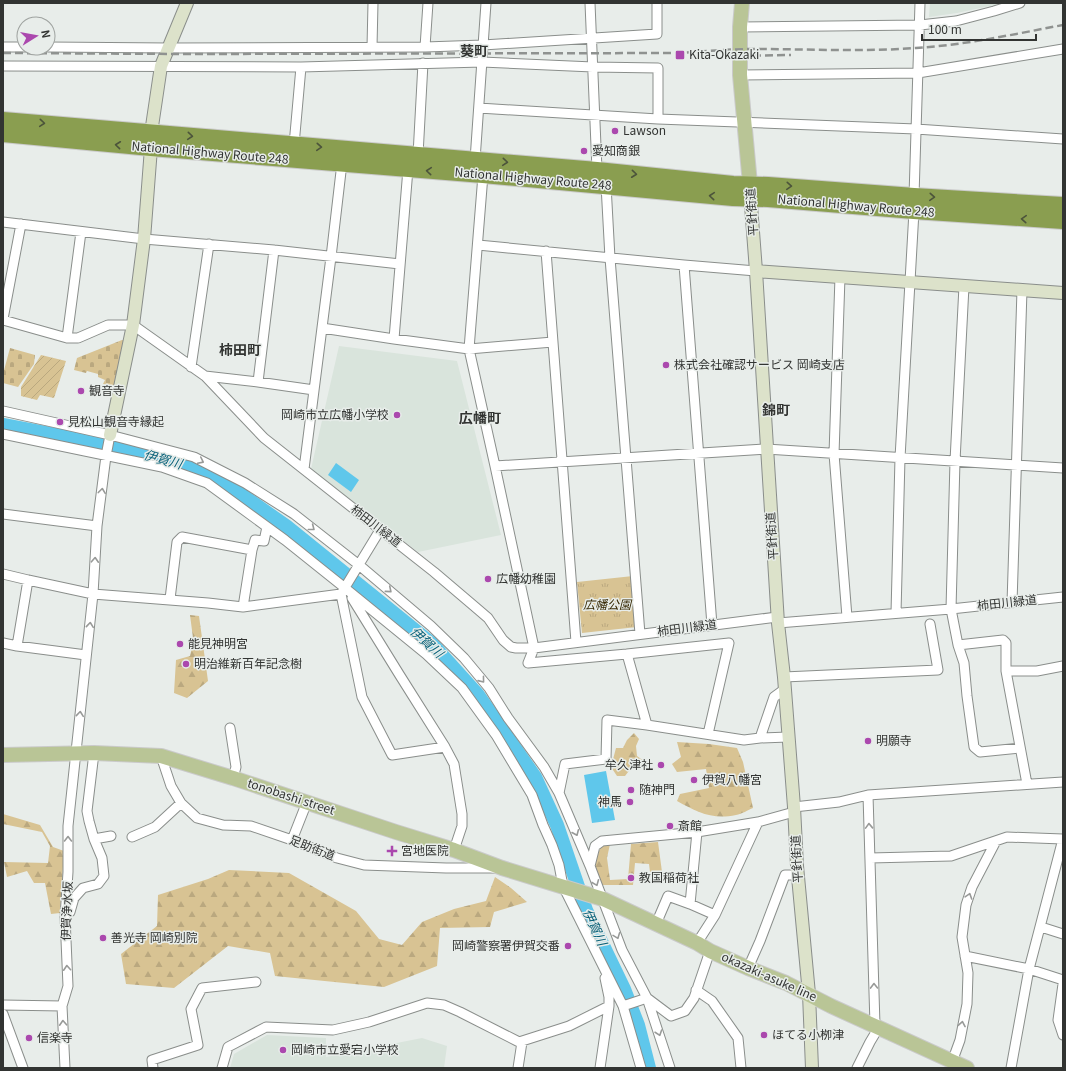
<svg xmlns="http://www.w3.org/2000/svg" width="1066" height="1071" font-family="Georgia,'Noto Sans JP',serif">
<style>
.built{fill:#d9e4dc}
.forest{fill:url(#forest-firs)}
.cemetery{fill:url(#cemetery-stones)}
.park{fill:url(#park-tufts)}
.garden{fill:url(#garden-furrows)}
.water{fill:#5fc7eb}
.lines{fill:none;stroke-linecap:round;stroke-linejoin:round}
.river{stroke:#5fc7eb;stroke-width:14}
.street-casing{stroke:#8a8e8b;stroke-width:11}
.secondary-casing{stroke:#8a8e8b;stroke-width:14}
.primary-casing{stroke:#cacaca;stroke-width:16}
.highway-casing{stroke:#cacaca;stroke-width:18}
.street{stroke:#fff;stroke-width:9}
.secondary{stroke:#dce2ca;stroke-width:12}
.primary{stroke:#b9c596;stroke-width:14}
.highway{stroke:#8a9e50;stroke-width:16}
.rail{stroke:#8f9290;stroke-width:2.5;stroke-dasharray:8 4;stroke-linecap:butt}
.oneway{stroke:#4c543b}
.oneway2{stroke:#989a98}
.poi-dot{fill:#ab48ae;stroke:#e8edea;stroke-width:1.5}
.labels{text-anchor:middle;stroke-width:3;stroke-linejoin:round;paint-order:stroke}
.poi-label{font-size:12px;fill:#323432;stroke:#e8edea;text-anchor:start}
.street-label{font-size:12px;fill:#323432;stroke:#e8edea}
.park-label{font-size:12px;font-style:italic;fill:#362802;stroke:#e8edea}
.water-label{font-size:13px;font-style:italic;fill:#086179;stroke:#e8edea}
.quarter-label{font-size:14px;font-weight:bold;fill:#323432;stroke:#e8edea}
</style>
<defs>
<pattern id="forest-firs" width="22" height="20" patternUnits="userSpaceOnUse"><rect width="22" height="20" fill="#d8c393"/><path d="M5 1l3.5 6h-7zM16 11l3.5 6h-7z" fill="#baa87f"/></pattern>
<pattern id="cemetery-stones" width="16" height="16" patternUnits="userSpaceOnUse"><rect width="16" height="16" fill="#d8c393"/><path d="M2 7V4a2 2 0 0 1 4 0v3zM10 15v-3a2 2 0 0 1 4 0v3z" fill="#baa87f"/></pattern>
<pattern id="park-tufts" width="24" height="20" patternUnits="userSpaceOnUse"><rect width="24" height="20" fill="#d8c393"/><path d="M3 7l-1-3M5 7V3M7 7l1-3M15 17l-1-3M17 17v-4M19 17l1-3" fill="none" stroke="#baa87f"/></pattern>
<pattern id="garden-furrows" width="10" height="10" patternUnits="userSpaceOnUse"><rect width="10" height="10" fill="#d8c393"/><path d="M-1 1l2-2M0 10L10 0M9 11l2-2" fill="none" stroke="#baa87f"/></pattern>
</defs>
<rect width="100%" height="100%" fill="#e8edea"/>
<path class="built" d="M930 3H1004L957 13 929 17Z
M339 346 457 361 501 535 418 552 311 469Z
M267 1035 326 1038V1057L422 1038 447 1046 444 1068H230L234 1054Z"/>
<path class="forest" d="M190 615 199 616 208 681 187 698 174 693 176 660 190 656 192 647 191 639 193 638Z
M634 733 639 739 636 746 637 756 645 762 642 766 632 767 625 776H617L611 767 616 748H623L627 740Z
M677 742 709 744 737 748 743 762 753 808C748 810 742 814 736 815 712 820 697 812 677 801L680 794 709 788 706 769 677 772 672 764 681 757Z
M3 814 40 825 53 847 64 851 60 913 51 914 45 883H34L27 871 7 877 4 862 48 863 50 846 42 832 3 824Z
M658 842 662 872H650L649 864 635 863 633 885H601L594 867 601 845 610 844 607 858 610 880 628 879 631 844Z
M229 870 289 873 356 911 379 939 402 945 422 922 454 909 486 901 495 877 511 888 527 902 494 912 490 927 440 928 437 966 384 987 275 976 270 953 228 946 174 988 126 984 121 954 157 926 158 895 208 879Z"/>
<path class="cemetery" d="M122 340H124L116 387 103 384 105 380 98 377V374L87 371 86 373 74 370 77 358Z
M10 348 35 355 34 364 18 387 3 383V374Z"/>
<path class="park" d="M633 576 637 627 582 633 577 582Z"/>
<path class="garden" d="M41 355 66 361 54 398 40 395 37 400 21 396V387Z"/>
<path class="water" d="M336 463 359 480 351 492 328 475Z
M606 771 615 820 592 823 584 775Z"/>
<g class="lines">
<path class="river" d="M3 425 66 437 162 457 196 468 226 484 286 526 432 644 478 695 535 777 557 825 586 910 624 989 638 1025 649 1068"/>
<defs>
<path id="street" d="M590 3 597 170
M740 27 920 25 956 21 994 11 1020 3
M3 47H24
M48 47 169 48 425 47 483 45 657 34V3
M372 47 373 3
M425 47 428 3
M3 66 301 67 482 62 593 67 658 68V119
M740 75 918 73 1063 49
M479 108 658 119 916 129 1063 139
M294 145 301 67
M418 155 423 63
M475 160 486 3
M483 175 469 349 495 466 534 648 528 663 627 654 647 725 744 740 760 738 788 737
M606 185 610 258 640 634
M914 196 920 3
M3 222 144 239 274 250 400 264
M478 245 684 265 756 271
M546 251 576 642
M684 265 712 625
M840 277 834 454 847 617
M964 286 955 461 951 609 958 645 964 663 967 696 974 747 980 752 1020 748
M3 319 21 224
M3 320 67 338H78L108 325H133L205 376 264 438 434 572 474 606 488 618 503 640 511 647 516 648H534L777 617
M322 328 394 339 469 349 553 342
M67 338 81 232
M394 339 408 169
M191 367 209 244
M205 376 258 382 314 390
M258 382 274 250
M3 411 110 435 194 457 245 483 294 514 359 565 431 626 464 658 489 688 508 718 544 767 559 793 590 866 622 950 647 998 670 1068
M3 434 162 467 207 483 285 540 345 588 426 654 462 688 496 735 532 795 543 825 552 845 559 865 563 886 623 1006 641 1068
M495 466 766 449 1063 468
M304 469 331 257 342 163
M3 514 97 526
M380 530 341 594 362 697 392 755 445 747
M252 550 255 540 264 541 267 527
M3 574 28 580 93 594 208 603 243 607 341 594
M352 598 399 674 445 747 454 764 462 814V826L454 850
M170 599 177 542 182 537 252 550 243 607
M1012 603 1022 290
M896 613 900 458 914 211
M778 623 951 609 1063 597
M3 643 17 646 86 655
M958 645 1003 640 1006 643V671L1027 784
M17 646 28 580
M627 654 729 643 708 734
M1006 671H1037L1063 666
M784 677 938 670 930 624
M230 728 236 767 233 778
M760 738 774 697 785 689
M161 756 171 786 181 803 197 818 223 825 251 826 292 840 337 858 364 865 446 868H494
M559 793 565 764 606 759 607 720 647 725
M868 795 875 1025
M794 807 839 802 868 795 1063 782
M132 837 155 827 181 803
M94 839 111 836
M292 840 307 802
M870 858 951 856 1007 837 1063 839
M590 866 595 846 602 841 697 832 758 822 794 812
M690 904 715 915
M70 912 74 898 83 888 98 884 104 876 102 858 94 839 89 821 87 811 94 753
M656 924 668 896 690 904 697 832
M1041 927 1063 934
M697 943 715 915 758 822
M965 956 1029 969 1063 980
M748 968 760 941 785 875H797
M1063 984 1058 1020 1063 1035
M696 990 712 1001 738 1038 741 1068
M647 998 671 1016 685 1011 694 998 710 951
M3 1005 62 1006
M623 1006 647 998
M3 1014 23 1068
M952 1062 960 1040 967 1004 968 973 962 937 966 905 972 887 996 841
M65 1068 62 1006 68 986 65 917 68 872V826L93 594 97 526 106 456 110 435
M153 1068 152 1060 198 1045 191 1009 202 988 256 982
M222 1068 228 1047 266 1027 333 1030 369 1022 427 1003 444 1005 460 1012 519 1042 569 1026 609 1006
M518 1068 522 1042
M600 1068 609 1006V997L605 978
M857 1068 870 1042 879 1027
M1011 1068 1029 969 1063 839"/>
<path id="secondary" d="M750 192 756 271 778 623 784 677 794 807 797 866 809 994 812 1068
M756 271 1063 293
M110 435 133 325 144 239 151 148V133L161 66 187 3"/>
<path id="primary" d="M742 3 740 27V75L750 184
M3 755 94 753 161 756 233 778 396 832 454 850 502 868 603 899 697 943 710 951 748 968 786 983 831 1006 967 1068"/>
<path id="highway" d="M3 120 597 170 733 184 768 185 914 196 1063 205
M3 134 151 148 483 175 733 198 768 199 914 211 1063 221"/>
</defs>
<use href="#street" class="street-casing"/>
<use href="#secondary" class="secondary-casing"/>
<use href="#primary" class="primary-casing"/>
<use href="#highway" class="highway-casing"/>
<use href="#street" class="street"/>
<use href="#secondary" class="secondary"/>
<use href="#primary" class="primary"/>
<use href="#highway" class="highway"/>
<path class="rail" d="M3 53 185 54 680 53C705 51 731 49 756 49 809 49 863 52 916 48 965 45 1015 34 1063 25
M729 56 791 55"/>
</g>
<defs><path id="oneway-chevron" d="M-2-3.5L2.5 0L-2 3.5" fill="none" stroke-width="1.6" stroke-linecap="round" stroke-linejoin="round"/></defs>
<g class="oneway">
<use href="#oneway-chevron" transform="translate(42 123) rotate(5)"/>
<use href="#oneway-chevron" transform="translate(190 136) rotate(5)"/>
<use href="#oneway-chevron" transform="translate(118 145) rotate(-174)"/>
<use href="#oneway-chevron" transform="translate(319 147) rotate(4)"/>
<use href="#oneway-chevron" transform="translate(505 162) rotate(5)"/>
<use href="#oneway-chevron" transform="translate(429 171) rotate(-175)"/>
<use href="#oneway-chevron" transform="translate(634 174) rotate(6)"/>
<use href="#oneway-chevron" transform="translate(789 186) rotate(4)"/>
<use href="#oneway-chevron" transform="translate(712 196) rotate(-175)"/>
<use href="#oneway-chevron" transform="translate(932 197) rotate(4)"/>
<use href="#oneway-chevron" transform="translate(1024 219) rotate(-176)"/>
</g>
<g class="oneway2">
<use href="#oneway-chevron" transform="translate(201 461) rotate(26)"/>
<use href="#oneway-chevron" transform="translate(102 491) rotate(-83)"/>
<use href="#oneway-chevron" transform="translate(312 528) rotate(38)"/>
<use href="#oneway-chevron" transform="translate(95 560) rotate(-87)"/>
<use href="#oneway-chevron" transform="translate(389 590) rotate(40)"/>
<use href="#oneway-chevron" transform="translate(90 625) rotate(-84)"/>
<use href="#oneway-chevron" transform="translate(482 680) rotate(51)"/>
<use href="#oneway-chevron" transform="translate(80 714) rotate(-84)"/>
<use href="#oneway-chevron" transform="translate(869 826) rotate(-92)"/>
<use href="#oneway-chevron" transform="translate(576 833) rotate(67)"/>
<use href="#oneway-chevron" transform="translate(68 839) rotate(-90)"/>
<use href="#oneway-chevron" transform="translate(596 883) rotate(68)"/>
<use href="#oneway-chevron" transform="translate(969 896) rotate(-72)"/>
<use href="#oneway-chevron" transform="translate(617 936) rotate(69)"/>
<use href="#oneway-chevron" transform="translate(67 968) rotate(-94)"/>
<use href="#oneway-chevron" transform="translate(874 986) rotate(-91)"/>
<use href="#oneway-chevron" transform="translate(63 1023) rotate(-93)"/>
<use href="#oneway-chevron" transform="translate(962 1024) rotate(-80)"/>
<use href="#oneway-chevron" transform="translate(659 1033) rotate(71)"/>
</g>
<g class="poi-dot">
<rect x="675" y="50" width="10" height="10" rx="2"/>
<circle cx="615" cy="131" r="4"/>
<circle cx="584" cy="151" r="4"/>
<circle cx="666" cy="365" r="4"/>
<circle cx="81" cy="391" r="4"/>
<circle cx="397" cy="415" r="4"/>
<circle cx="60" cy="422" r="4"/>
<circle cx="488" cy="579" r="4"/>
<circle cx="180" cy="644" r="4"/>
<circle cx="186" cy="664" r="4"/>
<circle cx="868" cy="741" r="4"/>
<circle cx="661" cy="765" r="4"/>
<circle cx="694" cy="780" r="4"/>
<circle cx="631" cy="790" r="4"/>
<circle cx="630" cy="802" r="4"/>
<circle cx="670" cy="826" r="4"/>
<path d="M390 845h4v4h4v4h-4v4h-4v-4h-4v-4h4z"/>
<circle cx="631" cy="878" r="4"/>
<circle cx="103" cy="938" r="4"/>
<circle cx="568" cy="946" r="4"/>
<circle cx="764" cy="1035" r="4"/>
<circle cx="29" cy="1038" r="4"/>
<circle cx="283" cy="1050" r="4"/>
</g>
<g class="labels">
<g class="poi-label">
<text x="689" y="59">Kita-Okazaki</text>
<text x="623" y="135">Lawson</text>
<text x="592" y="155">愛知商銀</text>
<text x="674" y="369">株式会社確認サービス 岡崎支店</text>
<text x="89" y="395">観音寺</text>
<text x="389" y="419" text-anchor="end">岡崎市立広幡小学校</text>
<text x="68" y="426">見松山観音寺縁起</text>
<text x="496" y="583">広幡幼稚園</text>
<text x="188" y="648">能見神明宮</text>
<text x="194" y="668">明治維新百年記念樹</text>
<text x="876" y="745">明願寺</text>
<text x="653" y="769" text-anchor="end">牟久津社</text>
<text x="702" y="784">伊賀八幡宮</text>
<text x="639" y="794">随神門</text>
<text x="622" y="806" text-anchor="end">神馬</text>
<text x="678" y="830">斎館</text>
<text x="401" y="855">宮地医院</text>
<text x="639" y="882">教国稲荷社</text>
<text x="111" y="942">善光寺 岡崎別院</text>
<text x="560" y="950" text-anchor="end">岡崎警察署伊賀交番</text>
<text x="772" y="1039">ほてる小栁津</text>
<text x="37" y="1042">信楽寺</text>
<text x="291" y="1054">岡崎市立愛宕小学校</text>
</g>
<g class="street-label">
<text transform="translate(210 153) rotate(5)" y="4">National Highway Route 248</text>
<text transform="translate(533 179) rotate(5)" y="4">National Highway Route 248</text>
<text transform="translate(856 206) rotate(5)" y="4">National Highway Route 248</text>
<text transform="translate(752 212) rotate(-94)" y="4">平針街道</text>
<text transform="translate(376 526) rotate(38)" y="4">柿田川緑道</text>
<text transform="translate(772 536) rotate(-94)" y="4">平針街道</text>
<text transform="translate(1007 603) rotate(-6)" y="4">柿田川緑道</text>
<text transform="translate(687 628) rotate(-7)" y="4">柿田川緑道</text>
<text transform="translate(291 797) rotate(18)" y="4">tonobashi street</text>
<text transform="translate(312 848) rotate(21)" y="4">足助街道</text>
<text transform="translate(797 859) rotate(-93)" y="4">平針街道</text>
<text transform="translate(67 911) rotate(-88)" y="4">伊賀浄水坂</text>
<text transform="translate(769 977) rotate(24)" y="4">okazaki-asuke line</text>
</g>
<g class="park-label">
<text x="607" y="609">広幡公園</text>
</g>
<g class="water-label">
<text transform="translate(163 459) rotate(15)" y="5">伊賀川</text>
<text transform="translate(427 642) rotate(42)" y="5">伊賀川</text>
<text transform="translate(595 927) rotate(65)" y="5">伊賀川</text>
</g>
<g class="quarter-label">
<text x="474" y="56">葵町</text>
<text x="240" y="355">柿田町</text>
<text x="776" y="415">錦町</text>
<text x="480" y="423">広幡町</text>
</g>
</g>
<rect width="1066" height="1071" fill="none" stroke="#323432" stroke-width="8"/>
<g transform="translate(36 36) rotate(79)"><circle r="19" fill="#e8edea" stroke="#9fa3a0"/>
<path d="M0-3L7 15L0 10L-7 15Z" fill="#ab48ae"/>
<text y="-6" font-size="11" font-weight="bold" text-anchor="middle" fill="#323432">N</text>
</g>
<path d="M922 34v6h114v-6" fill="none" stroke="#323432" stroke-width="2"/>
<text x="928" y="34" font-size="12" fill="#323432" stroke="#e8edea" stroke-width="3" paint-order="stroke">100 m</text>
</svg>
